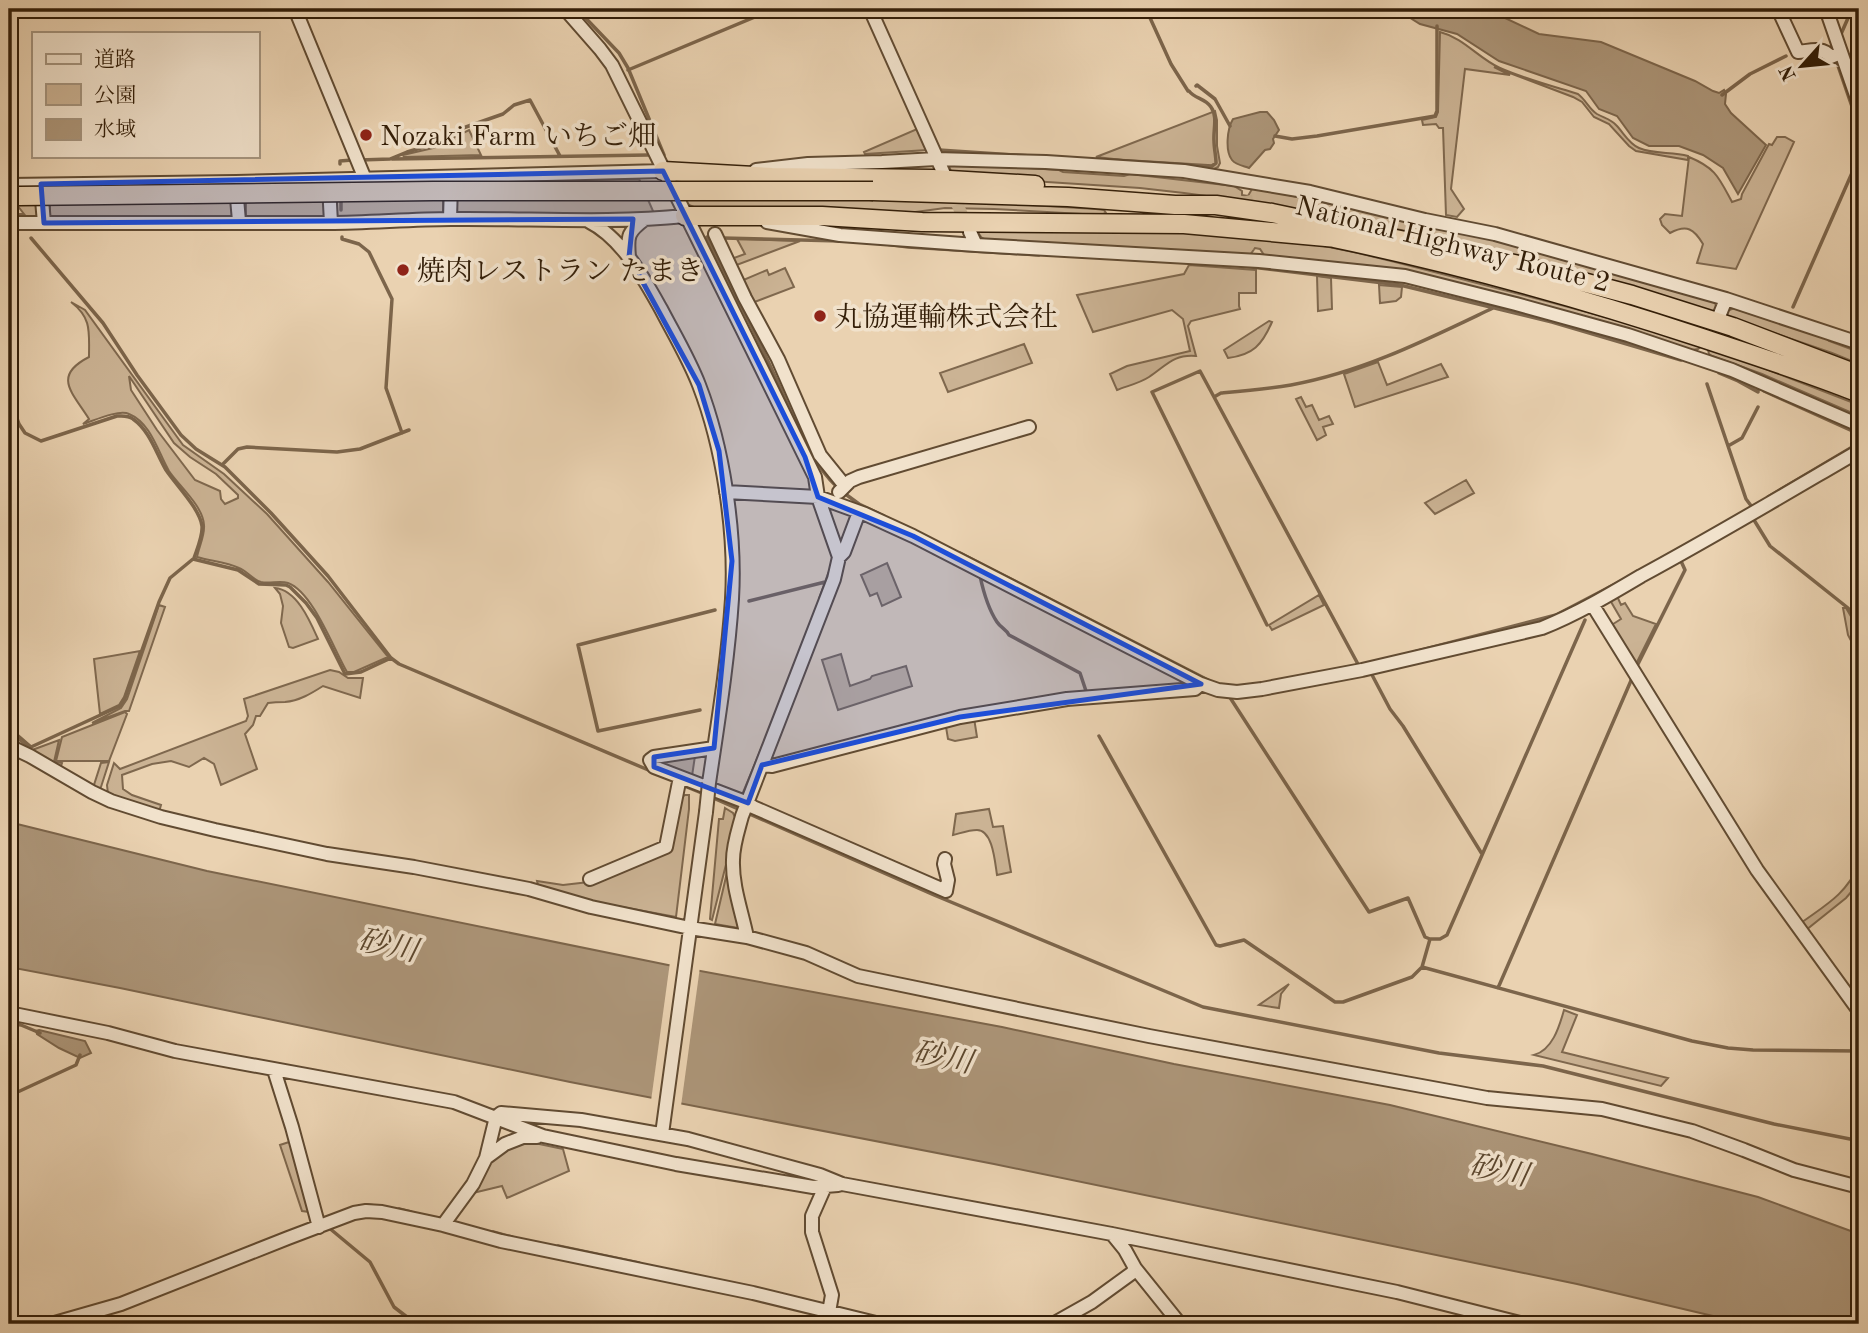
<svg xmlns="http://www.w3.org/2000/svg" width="1868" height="1333" font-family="'Old Standard TT','Noto Serif JP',serif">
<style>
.green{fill:#cbb394;stroke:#7f684e;stroke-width:2;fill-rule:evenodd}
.water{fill:#ac9578;stroke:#7c654b;stroke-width:2}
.pier{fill:#ead2b1}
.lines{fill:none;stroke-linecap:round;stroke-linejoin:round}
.stream{stroke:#7c654b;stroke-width:3.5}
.minor-tunnel{stroke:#c5ae8f;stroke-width:12;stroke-dasharray:12 6;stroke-linecap:butt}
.minor-casing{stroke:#614b32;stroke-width:16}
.highway-casing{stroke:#331e08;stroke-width:21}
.minor{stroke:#f1e2cc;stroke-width:12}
.highway{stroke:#ead2b1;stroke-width:18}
.minor-bridge-casing{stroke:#614b32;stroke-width:16;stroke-linecap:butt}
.highway-bridge-casing{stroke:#331e08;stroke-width:21;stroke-linecap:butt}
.minor-bridge{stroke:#f1e2cc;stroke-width:12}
.highway-bridge{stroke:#ead2b1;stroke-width:18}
.marked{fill:#1d4ed8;fill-opacity:0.2;stroke:#1d4ed8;stroke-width:5;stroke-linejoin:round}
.poi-dot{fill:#8f2418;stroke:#f1e2cc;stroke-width:2.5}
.labels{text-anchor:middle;stroke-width:7;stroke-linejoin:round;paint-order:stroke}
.poi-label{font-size:28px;fill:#331e08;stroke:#f1e2cc;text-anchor:start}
.street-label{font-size:28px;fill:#331e08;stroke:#f1e2cc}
.water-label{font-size:30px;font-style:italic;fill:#5d482f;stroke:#f1e2cc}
</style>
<rect width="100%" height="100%" fill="#ead2b1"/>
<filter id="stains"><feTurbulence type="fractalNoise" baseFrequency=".00286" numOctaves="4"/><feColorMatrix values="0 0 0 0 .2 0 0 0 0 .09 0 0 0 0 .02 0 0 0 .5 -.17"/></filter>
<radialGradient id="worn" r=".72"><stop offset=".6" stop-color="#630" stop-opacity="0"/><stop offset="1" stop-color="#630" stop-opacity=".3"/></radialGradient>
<path class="green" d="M1440 32C1464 38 1478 58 1500 68 1525 79 1552 86 1578 94 1586 100 1589 109 1597 114 1604 118 1611 119 1616 125 1624 133 1628 143 1639 148 1655 155 1672 151 1688 156V160L1636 151 1629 146 1609 124 1594 117 1582 102 1573 97 1494 67 1510 75 1465 69 1451 189 1464 209 1457 217 1446 215 1443 128H1439L1436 124 1423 125 1422 120 1436 117 1438 112Z
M1215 111 1217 120V146L1220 163 1218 167 1212 170 1096 157Z
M917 129 927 150 865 154 864 152Z
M469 130 481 155 404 157 403 155 433 148Z
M1777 137H1785L1794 142 1736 269 1697 263 1703 244C1694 229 1687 224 1670 233L1662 225 1660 219 1665 214 1682 216 1689 157C1716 168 1719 178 1732 202L1741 199 1742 194 1769 144 1772 145Z
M951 163 1059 170 1063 172 1124 176 1130 174 1234 186 1242 191V195L1248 196 1252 189 1256 188 1495 240 1715 302 1718 314 1521 257 1416 233 1273 205 1184 193 1140 188 953 176 949 166Z
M678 178 874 200 963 201 1096 209 1104 210 1106 213 1100 215 994 209 945 208 886 216 696 208 687 204 676 181Z
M639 179 653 211 651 213 459 215 456 211 455 184 458 181Z
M334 182 443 183V215L336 217Z
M328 201V217L246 216V202Z
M234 202 232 217 50 219V203Z
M17 205H38V217L9 219V214H24Z
M976 230C1069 230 1164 227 1257 236 1328 243 1399 263 1469 281 1547 301 1625 322 1703 345L1698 349 1692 350 1444 280 1367 267 1264 255 1260 249 1255 248 1250 255 988 241 982 238Z
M737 239 800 241 734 266 731 259 745 254Z
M1189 265 1256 270V293H1239V306L1240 309 1191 321 1188 326 1196 356C1173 354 1166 366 1149 377 1140 383 1127 386 1117 390L1110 374 1127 366 1190 351 1183 319 1172 310 1093 332 1077 295 1184 274Z
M785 268 794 287 752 303 741 281 767 270 769 275Z
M1317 276 1331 278 1332 309 1318 311Z
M1379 285 1402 287 1401 297 1396 301 1380 303Z
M71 302 85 310 183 445 224 474 267 514 328 582 388 657 354 672H347C334 650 313 592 288 583 280 580 270 584 261 582 253 580 247 571 239 568 226 562 210 561 197 557 199 547 205 535 204 525 203 506 179 486 169 471 158 452 151 423 129 414 119 409 93 421 83 424L89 419C72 392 52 376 89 357 89 332 92 318 71 302ZM129 376 174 443 190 457 216 474 238 495V498L225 504 221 499 220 491 195 480 157 430 131 390Z
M1734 308 1826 338 1829 341 1859 352V364L1832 353 1722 315 1725 312Z
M1269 321 1272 322C1262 345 1253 355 1228 358L1224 350Z
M1024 344 1032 363 948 392 940 373Z
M1707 346 1859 405V416L1762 374 1712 356 1709 354Z
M1378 362 1387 385 1441 364 1448 377 1355 407 1344 374Z
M1301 397 1306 407 1312 405 1319 420 1329 416 1333 424 1323 427 1326 435 1317 440 1296 399Z
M1466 480 1474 493 1435 514 1425 503Z
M887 563 901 597 882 606 877 593 870 596 861 575Z
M275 588C297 590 310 621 318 639L293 648 289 647 281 623 283 606 280 594Z
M1319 595 1324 605 1272 630 1269 625Z
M1617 596 1621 605 1625 603 1633 616 1656 624 1634 668 1610 626 1621 619 1610 600Z
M159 605 165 607 129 711H125L92 723 121 708 127 699Z
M1843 608H1846L1859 630V656L1848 635Z
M140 651 124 697 119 705 100 714 94 659Z
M841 654 850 686 870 679 872 676 906 666 912 686 838 710 822 660Z
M330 670 339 672 348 678H363L360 698 323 686C312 693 299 701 285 702 279 702 275 702 268 703L260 716H256L253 725 245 734 257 769 221 785 214 764 204 758 189 767 171 761 152 764 122 775 123 789 132 795 161 805 159 812 108 794 107 785 114 763 120 769 246 721 248 716 244 699Z
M125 712 127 714 109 761H56L62 737Z
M974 718 977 737 955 741 948 739 946 727Z
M9 732 32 750 59 740 54 762 62 763 60 769 9 742Z
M695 756 692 776 656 761Z
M109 762 101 787 97 790 93 788 101 763Z
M685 795H689V809L676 917 579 899 546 891 538 885 537 881 563 885 589 882 666 851 679 799Z
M725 808 733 813 737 821 712 920 710 919 719 819H723Z
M989 809 993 827 1003 826 1011 872 997 875C995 863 993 830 977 830 969 830 961 833 953 835L956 814Z
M729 864 739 919 738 928 715 924Z
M1859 865 1858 884 1846 898 1806 930 1801 923C1827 904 1845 895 1859 865Z
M1289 984 1281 994 1279 1008 1259 1005Z
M1564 1010 1577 1015 1562 1052 1668 1078 1661 1086 1534 1055C1552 1050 1559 1028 1564 1010Z
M292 1141 310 1212 302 1211 280 1145Z
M525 1141 563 1149 569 1171 507 1198 502 1186 469 1194 489 1160 499 1152Z"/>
<path class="water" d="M1396 9H1486L1539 34 1601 42 1695 81 1713 91 1719 93 1724 90 1726 94 1725 104 1731 113 1766 145 1738 194 1723 168 1703 155 1679 146H1649L1633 138 1617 116 1599 109 1586 91 1499 61 1457 34 1420 24Z
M1260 112H1267L1274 120 1279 130 1273 139 1274 143 1270 149 1265 150 1249 168C1244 166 1236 165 1232 160 1225 151 1227 129 1233 119Z
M9 822 207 871 668 965 1002 1027 1174 1064 1390 1105 1592 1154 1758 1197 1859 1234V1324H1738L1713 1316 1577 1284 994 1164 570 1082 120 988 9 967Z
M39 1030 85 1041 91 1053 80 1058 59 1048 37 1034 36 1031Z"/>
<path class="pier" d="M670 962 700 967 681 1106 651 1101Z"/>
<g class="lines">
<path class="stream" d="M577 9 619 53 628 68 664 155
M1146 9 1171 64 1188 91
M1841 34 1852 9
M1836 60 1859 127
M628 70 774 9
M1196 86 1197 85 1215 99 1230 126
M1722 95 1750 74 1786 56
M1275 136 1292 139 1317 136 1435 116 1437 111V26
M939 150 1031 156
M392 159 648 155
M360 160 390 159 407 152 438 143 453 136 463 128 503 114 514 105 530 100 560 156
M1113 160 1212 166 1216 163C1216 156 1214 148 1214 141 1213 130 1218 117 1211 107 1205 98 1195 99 1189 91
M340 164V161L352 160
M341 198V210
M342 237V239L359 244 369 252 392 299 386 388 402 433
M707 237C729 282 752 326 773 372 792 411 806 458 838 488
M31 238 103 323 137 375 181 435 196 449 225 467 271 513 328 576 391 658 399 664 653 772
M723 238 840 241
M886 244 908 247 1039 255
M1243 266 1400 285 1552 322 1681 360
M1793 307 1859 157
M1719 373 1738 381 1758 392V390
M1707 384 1746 499 1752 507
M1764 391 1859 434
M9 396 19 424 25 433 41 441 117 416C123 416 128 415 133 419 150 431 156 453 166 470 176 485 200 509 202 526 203 536 197 549 194 558
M1214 397 1221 393C1244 391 1268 389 1291 385 1363 372 1428 339 1493 308
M1728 446 1742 438 1758 407
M222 465 238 449 247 447 337 452 360 449 409 430
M844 493 859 504
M1768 497 1859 443
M858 505 859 504 884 516
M1754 520 1770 546 1848 608 1859 625
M960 553 1208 680
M980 576C983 590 989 610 997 622 1001 628 1006 629 1009 635L1080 673 1086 691
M820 598 829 573
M749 601 825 582
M1267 625 1152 392 1200 371 1359 666
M1414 652 1556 615 1621 581
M1636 668 1685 570 1681 561
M1371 673 1390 709 1403 726 1482 854
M1229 696 1369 912 1408 898 1425 937 1430 939
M700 710 598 731 578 645 715 610
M9 728 31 747 120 706 125 698 159 602 170 578 193 559 238 570 259 584 286 585 290 587 306 603 317 618 345 674 361 672 391 658
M1099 736 1216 945 1220 946 1244 940 1335 1002H1343L1412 977 1422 967 1692 1041 1728 1048 1753 1050 1859 1051
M682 785 704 794
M711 797 934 895 1203 1007 1439 1053 1543 1066 1774 1124 1850 1139
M742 797 763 746
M1422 967 1430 939H1440L1447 935 1585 620
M1498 988 1633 676
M9 1023 21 1025 40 1033
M9 1096 76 1065 80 1055
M367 1205 384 1207
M399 1209 411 1212
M328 1227 370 1262 394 1307 416 1324
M493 1232 512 1237
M558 1246 639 1263
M105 1313 107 1324
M879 1318 906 1324
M33 1324 48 1320
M1413 1324 1418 1322 1419 1324"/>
<path class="minor-tunnel" d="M950 188 968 228
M1246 196 1257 249"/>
<defs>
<path id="minor" d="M295 9 365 179
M565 9 600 49 612 65 815 477 818 497 839 557 834 579 742 816C738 831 733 845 733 860 732 886 742 912 747 937
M870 9 944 174
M1713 9 1743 11 1763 9
M1778 9 1798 52C1810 51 1822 46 1831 57L1841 53
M1826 9 1859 104
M756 170 808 164 882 162 936 159 1046 162 1184 171 1310 192 1425 220 1495 234 1726 299 1859 343
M9 185 236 182 663 171
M329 185 331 223
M236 187 239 221
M41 188 44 223
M450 219 451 184
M588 221C622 238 643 277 661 309 674 334 689 359 699 385 723 447 736 532 732 599 728 661 718 722 709 783
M767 222 840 235 976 245 1259 261 1405 276 1516 304 1628 335 1732 370 1859 425
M9 223C115 222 222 223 329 223 369 223 410 219 451 219 529 218 608 224 685 216
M970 232 976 245
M715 234 745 298 778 359 820 455 845 486
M629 257C627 235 628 232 645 219
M1720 314 1726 299
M726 492 818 497 865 514 913 536 1201 684 1218 690 1237 692 1262 689 1362 670 1542 628C1577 614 1609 595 1641 576 1715 536 1787 493 1859 451
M839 492 850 481 859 477 1029 427
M839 557 844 552 859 512
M1592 604 1757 870 1859 1011
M9 746 30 756 92 792 111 801 161 817 215 830 327 854 414 867 529 889 591 907 690 928 747 937 806 953 858 976 1149 1036 1487 1098 1602 1109 1692 1131 1744 1150 1794 1170 1859 1187
M714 748 654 757 650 760 654 767 748 803 753 807 946 891 948 880 944 864 945 859
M762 765 772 766 960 717 1067 699 1195 689 1201 684
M590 879 666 847 680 777
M9 1013 108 1033 175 1051 454 1102 543 1136 676 1164 813 1187 838 1185
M274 1070 292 1127 319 1227
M662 1134 706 812
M486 1158 496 1117 501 1113 581 1120 688 1139 820 1175 842 1184 1112 1234 1397 1292 1524 1324
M827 1182 812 1216V1232L832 1295 829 1312
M443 1225 473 1184 486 1158 505 1144 523 1137H537
M1112 1234 1125 1250 1135 1268 1180 1324
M51 1324 121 1304 288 1238 354 1213 366 1211 382 1212 443 1225 501 1241 753 1293 880 1324
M1053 1324 1092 1302 1132 1273 1135 1268"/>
<path id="highway" d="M663 171 772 177 933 179 1035 185
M873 191 1068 197 1175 205H1216L1272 213 1519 265 1632 295 1733 327 1859 375
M685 216H822L922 222 1184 224 1337 238
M1329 237C1454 263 1578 297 1699 337 1753 355 1807 372 1859 393"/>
</defs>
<use href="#minor" class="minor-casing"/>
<use href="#highway" class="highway-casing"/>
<use href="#minor" class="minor"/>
<use href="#highway" class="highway"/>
<defs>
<path id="minor-bridge" d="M706 812 709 783"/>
<path id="highway-bridge" d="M19 196 433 191H873"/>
</defs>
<use href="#minor-bridge" class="minor-bridge-casing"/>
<use href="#highway-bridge" class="highway-bridge-casing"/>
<use href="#minor-bridge" class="minor-bridge"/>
<use href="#highway-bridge" class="highway-bridge"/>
</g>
<path class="marked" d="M663 171 805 457 818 497 913 536 1201 684 960 717 762 765 748 803 654 767V757L714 748 732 561 719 451 699 385 629 257 633 219 44 223 41 184Z"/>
<g class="poi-dot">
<circle cx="366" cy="135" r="7"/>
<circle cx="403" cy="270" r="7"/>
<circle cx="820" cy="316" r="7"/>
</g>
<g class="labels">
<g class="poi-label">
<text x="380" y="145">Nozaki Farm いちご畑</text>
<text x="417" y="280">焼肉レストラン たまき</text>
<text x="834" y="326">丸協運輸株式会社</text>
</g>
<g class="street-label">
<text transform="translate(1453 243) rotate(14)" y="10">National Highway Route 2</text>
</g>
<g class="water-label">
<text transform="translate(388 945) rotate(12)" y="10">砂川</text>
<text transform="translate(943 1057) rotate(11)" y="10">砂川</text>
<text transform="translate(1499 1170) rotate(11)" y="10">砂川</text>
</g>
</g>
<rect width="1868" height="1333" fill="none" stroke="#ead2b1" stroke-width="35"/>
<rect x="10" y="10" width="1847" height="1312" fill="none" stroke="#331e08" stroke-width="3.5"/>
<rect x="18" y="18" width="1833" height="1298" fill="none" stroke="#331e08" stroke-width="2"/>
<rect x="32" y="32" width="228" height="126" fill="#f1e2cc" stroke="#a5947e" stroke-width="2"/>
<rect x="46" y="54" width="35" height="10" fill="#f1e2cc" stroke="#a5947e" stroke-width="2"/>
<text x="94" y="66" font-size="21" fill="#331e08">道路</text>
<rect x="46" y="84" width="35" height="21" fill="#cbb394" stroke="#a5947e" stroke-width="2"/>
<text x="94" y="102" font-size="21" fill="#331e08">公園</text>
<rect x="46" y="119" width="35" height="21" fill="#ac9578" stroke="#a5947e" stroke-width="2"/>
<text x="94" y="136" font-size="21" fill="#331e08">水域</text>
<g transform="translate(1802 66) rotate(243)" stroke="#f1e2cc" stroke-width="5" paint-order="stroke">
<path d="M0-5L12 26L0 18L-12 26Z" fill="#331e08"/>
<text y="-10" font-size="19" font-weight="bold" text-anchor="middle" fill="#331e08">N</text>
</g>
<rect width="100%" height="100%" filter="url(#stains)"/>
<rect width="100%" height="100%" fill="url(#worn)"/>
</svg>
